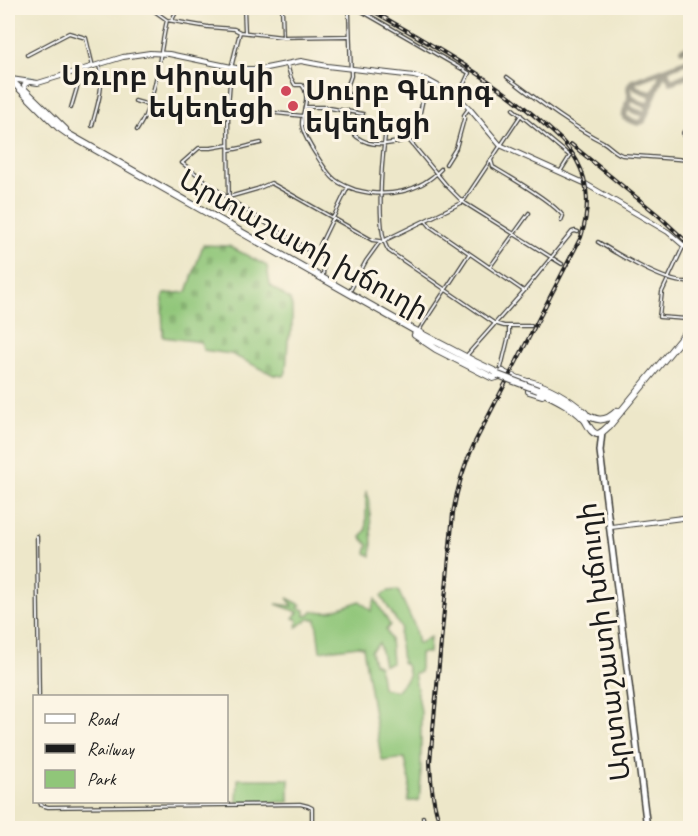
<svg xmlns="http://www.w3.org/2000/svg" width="698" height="836" font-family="Caveat,'Noto Sans Armenian',sans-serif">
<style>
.green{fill:#90c679;stroke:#56714a;stroke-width:1.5}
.cemetery{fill:url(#cemetery-stones);stroke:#56714a;stroke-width:1.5}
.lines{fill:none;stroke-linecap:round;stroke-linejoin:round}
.canal{stroke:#63bee1;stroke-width:3}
.taxiway{stroke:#848272;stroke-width:6}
.street-casing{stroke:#3b3a36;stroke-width:4.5}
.secondary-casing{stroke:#3b3a36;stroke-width:6}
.primary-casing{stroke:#3b3a36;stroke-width:8}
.highway-casing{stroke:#3b3a36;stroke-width:8}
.street{stroke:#fff;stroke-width:2}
.secondary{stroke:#fff;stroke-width:4}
.primary{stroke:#fff;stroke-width:5}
.highway{stroke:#fff;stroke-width:6}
.rail-casing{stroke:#1c1c1c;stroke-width:4}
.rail{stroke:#fcf5e5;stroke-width:1.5;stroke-dasharray:4.5;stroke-linecap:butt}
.highway-bridge-casing{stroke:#3b3a36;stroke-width:8;stroke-linecap:butt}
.highway-bridge{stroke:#fff;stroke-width:6}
.poi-dot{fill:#d1495b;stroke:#fcf5e5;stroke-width:2}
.labels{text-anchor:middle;stroke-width:6;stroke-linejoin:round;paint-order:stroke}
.poi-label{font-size:28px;font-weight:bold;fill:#1c1c1c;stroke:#fcf5e5;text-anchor:end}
.street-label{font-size:28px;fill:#1c1c1c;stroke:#fcf5e5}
</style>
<defs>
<pattern id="cemetery-stones" width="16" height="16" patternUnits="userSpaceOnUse" patternTransform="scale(1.5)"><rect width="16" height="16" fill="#90c679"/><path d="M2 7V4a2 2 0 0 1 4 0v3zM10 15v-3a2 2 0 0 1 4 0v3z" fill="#7caa68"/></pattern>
</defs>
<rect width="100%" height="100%" fill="#fcf5e5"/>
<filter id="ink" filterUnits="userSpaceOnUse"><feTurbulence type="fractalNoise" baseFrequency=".0167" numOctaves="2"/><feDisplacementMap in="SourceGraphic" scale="12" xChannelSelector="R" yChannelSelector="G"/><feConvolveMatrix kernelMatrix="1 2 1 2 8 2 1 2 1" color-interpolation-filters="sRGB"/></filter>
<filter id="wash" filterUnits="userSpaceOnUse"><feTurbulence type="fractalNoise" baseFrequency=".008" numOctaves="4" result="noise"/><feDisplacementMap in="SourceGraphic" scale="24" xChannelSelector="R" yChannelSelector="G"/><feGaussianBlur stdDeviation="1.35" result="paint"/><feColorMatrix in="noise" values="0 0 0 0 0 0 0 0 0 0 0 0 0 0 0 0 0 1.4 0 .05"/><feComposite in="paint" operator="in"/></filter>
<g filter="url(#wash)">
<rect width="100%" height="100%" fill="#ede7c9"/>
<path class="green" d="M366 491 369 498 372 544 371 556 366 553 368 545 361 537 366 530Z
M398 590 414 625 418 644 430 637 429 653H420V672L414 673 421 711V779L419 801H408L410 784 405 758 383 761 381 757 363 647 358 646 320 651 316 619H309L297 627 298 620 293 618 298 612 276 604 293 606 287 598 301 605 298 608 305 610V616L309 615 312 611 328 612 360 601 371 611 375 599 390 625 386 630 390 639 392 663 384 665 379 643 371 651 374 663 379 666 382 688 396 691 409 676 406 665 402 662 399 634 401 628 381 596 388 591Z
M238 779H289V802L240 803 237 801Z"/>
<path class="cemetery" d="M203 245 229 246 267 266 270 285 290 300 292 307V330L288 340 286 372 284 376 274 375 231 354 203 350 201 342 163 337 162 299 164 294 187 292Z"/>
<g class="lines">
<path class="canal" d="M27 78 34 80"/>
<path class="taxiway" d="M682 50 690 47
M664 70 643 121 638 123 625 118C623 110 629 105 630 97 631 90 626 90 632 82L685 62 690 60
M665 70 671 82 690 74
M635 81 633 84 636 88 650 94 655 92
M630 96C634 101 642 104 648 105L650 103
M627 104C629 110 641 115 646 112"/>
</g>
</g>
<g filter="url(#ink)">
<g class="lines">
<defs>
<path id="street" d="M150 8 167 20 208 27 234 29 240 32 283 37 348 36
M244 8 245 32
M282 8 283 37
M172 20 178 8
M27 55 69 33 86 38 93 67
M287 64 291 78 295 85H302C312 97 301 112 302 125 303 134 309 143 313 150 319 159 325 170 332 177 338 184 348 187 356 190 386 198 419 193 441 169
M507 77C538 100 569 125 603 142 610 146 614 152 622 155L690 160
M348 94 346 90 351 76 349 13 350 11 358 9 469 73 458 97
M135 101 149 105 228 108 303 116
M306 107H324L363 114
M71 108 79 81 78 72
M513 109 570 156 560 172
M347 110C349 119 350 131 357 137 371 148 393 144 408 139L418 122 427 80
M92 126C97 106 105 86 99 65
M137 130C140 125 144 119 146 113 158 84 160 50 167 20
M385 136C382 161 375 233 389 251L494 323 504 326H531
M408 139 447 186 463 202 562 264
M228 145 211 148H199L182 163 229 199 311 252 316 255 323 256
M229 150C240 149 250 145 261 143
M491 160 493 167C510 177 552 201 563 216L561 221
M446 164 456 148 464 119V115L469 108
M229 197 257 189 271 183 372 240 380 241
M426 221 431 227 524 291
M229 222 228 108 231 68 240 32
M598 242C617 254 667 284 687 282
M684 245 662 292 659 317 687 319 690 318
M490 267 529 213
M323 276 324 262 320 245 348 187
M350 291 366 261 379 243 463 202 521 115
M419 330 469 254
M467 355 524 291 572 232 575 231 578 232
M501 368 509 335V326
M37 536 39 696
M40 802 41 805 48 807 300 804 308 806 312 808V828
M423 817 424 828"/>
<path id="secondary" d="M11 79 38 83 123 57 150 53 169 54 241 69H261L301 61 327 66 414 76 427 80 458 97 469 108 500 145 584 183 668 232 690 251
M29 82 24 85 25 89 66 129
M690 129 686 130 684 133 685 137 690 140
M503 372 530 382
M611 527 690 517"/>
<path id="primary" d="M602 432 600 451 647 828"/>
<path id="highway" d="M8 78 14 83 58 127 68 134 414 330 475 362 498 373
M415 335 436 349 493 378 500 376 503 372
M538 390C554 398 572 406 584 419 588 423 590 433 597 434 601 434 605 429 609 426L690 328
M542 395 529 391 530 382C552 388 569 399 585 413
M581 412C595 420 604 424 617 411"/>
</defs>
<use href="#street" class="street-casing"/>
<use href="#secondary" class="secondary-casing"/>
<use href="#primary" class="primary-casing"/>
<use href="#highway" class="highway-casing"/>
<use href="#street" class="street"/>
<use href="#secondary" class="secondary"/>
<use href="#primary" class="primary"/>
<use href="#highway" class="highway"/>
<defs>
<path id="rail" d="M368 8C426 42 486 74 537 118 552 131 567 143 577 161 590 184 589 213 581 237L475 442C464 465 457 488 453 513L430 762C431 785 433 807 442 828
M571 144 658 215 690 245"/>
</defs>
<use href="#rail" class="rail-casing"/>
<use href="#rail" class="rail"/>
<defs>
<path id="highway-bridge" d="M498 375 538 390"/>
</defs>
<use href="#highway-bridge" class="highway-bridge-casing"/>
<use href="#highway-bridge" class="highway-bridge"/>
</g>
</g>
<g class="poi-dot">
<circle cx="286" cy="91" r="6"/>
<circle cx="293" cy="106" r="6"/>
</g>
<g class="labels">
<g class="poi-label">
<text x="274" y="85">Սռւրբ Կիրակի<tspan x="274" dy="32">եկեղեցի</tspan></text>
<text x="305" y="100" text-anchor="start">Սուրբ Գևորգ<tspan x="305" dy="32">եկեղեցի</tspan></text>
</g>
<g class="street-label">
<text transform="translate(304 244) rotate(29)" y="10">Արտաշատի խճուղի</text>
<text transform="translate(603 642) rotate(-97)" y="10">Արտաշատի խճուղի</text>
</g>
</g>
<rect width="698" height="836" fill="none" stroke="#fcf5e5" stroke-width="30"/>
<rect x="33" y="695" width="195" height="108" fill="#fcf5e5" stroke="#a29e95" stroke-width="1.5"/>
<rect x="45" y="714" width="30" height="9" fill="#ffffff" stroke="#a29e95" stroke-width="1.5"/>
<text x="87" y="725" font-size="18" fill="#1c1c1c">Road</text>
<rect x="45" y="744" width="30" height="9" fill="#1c1c1c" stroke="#a29e95" stroke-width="1.5"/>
<text x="87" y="755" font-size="18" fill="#1c1c1c">Railway</text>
<rect x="45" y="770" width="30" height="18" fill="#90c679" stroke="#a29e95" stroke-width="1.5"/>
<text x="87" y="785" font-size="18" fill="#1c1c1c">Park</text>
</svg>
